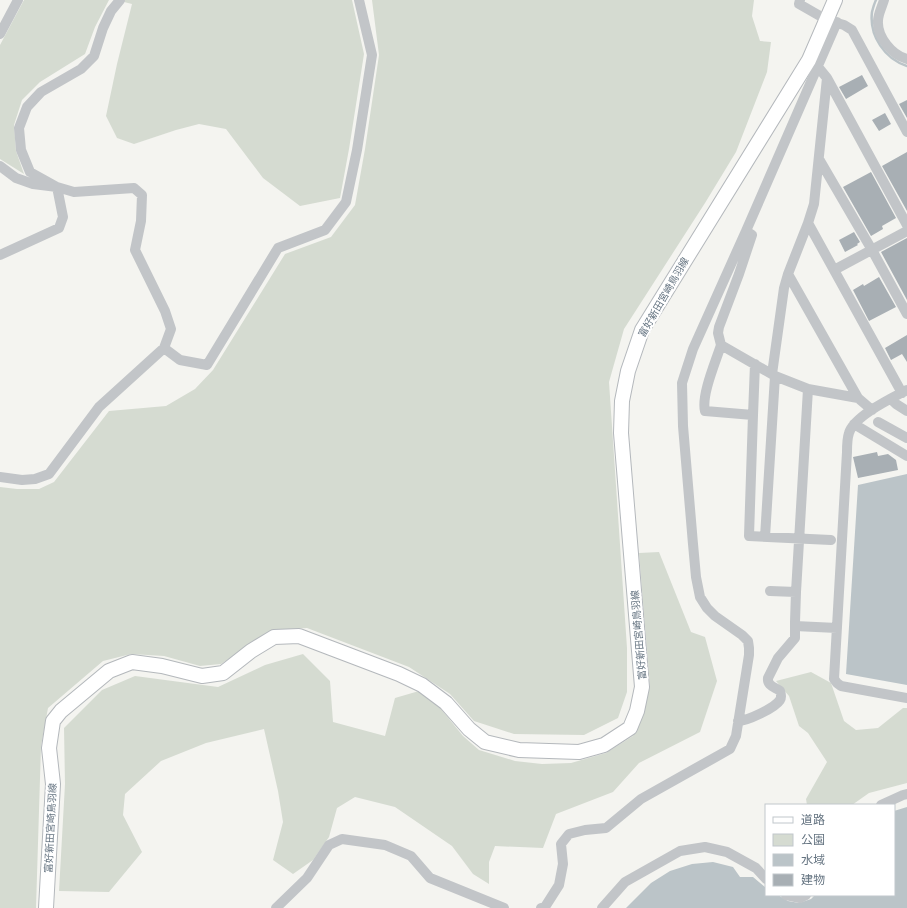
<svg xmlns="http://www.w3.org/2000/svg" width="907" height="908" font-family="'PT Sans Narrow','Noto Sans JP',sans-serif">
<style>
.green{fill:#d5dbd1}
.water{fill:#bbc4c8}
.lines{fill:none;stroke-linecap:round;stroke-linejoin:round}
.stream{stroke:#bbc4c8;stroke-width:2.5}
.building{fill:#a8afb4}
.secondary-casing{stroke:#b4b8bc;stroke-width:16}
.street{stroke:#c2c5c8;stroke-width:10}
.secondary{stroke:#fff;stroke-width:14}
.labels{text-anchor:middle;stroke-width:4;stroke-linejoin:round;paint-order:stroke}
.street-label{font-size:10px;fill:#647380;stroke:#fff}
</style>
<rect width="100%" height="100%" fill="#f4f4f0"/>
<path class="green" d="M24 0H109L95 27 85 54 40 82 22 100 14 125 16 151 24 174 0 159V45Z
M116 0H352L364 54 349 149 340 198 300 206 263 178 226 129 199 124 176 130 134 144 117 138 106 116 117 64 132 4Z
M372 0H754L752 16 760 41 771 42 767 72 736 152 705 203 624 329 609 382 627 648V692L618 718 584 735 514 734 474 721 450 694 409 667 307 628 272 630 221 664 200 666 164 656 131 654 103 661 48 708 41 746 36 908H0V487L17 489H39L54 482 109 411 166 406 195 389 213 370 285 254 331 237 355 205 365 149 379 55Z
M659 552 691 632 705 637 717 681 700 732 639 763 613 792 556 814 543 848 495 846 489 862V884L473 874 452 846 395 807 355 797 337 808 329 837 313 860 293 874 273 860 283 822 278 791 264 729 206 743 161 761 125 794 123 815 142 852 109 892 59 891 65 784 64 728 102 690 135 676 218 687 265 665 303 654 330 681 333 722 385 736 395 698 419 691 441 709 463 736 479 750 515 761 542 764 571 763 606 753 633 736 644 712 650 686 639 553Z
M811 672 831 683 844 721 856 730 878 728 903 708H907V783L869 793 852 805H807L806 799 827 762 808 733 799 726 789 696 776 681Z"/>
<path class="water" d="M907 474V685L846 674 858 485Z
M907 807V908H626L651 883 670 871 692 864 713 862 733 867 740 877H753L766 888V895H778L788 901 799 903 811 899 815 895H894V811Z"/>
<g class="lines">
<path class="stream" d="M876 0C874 4 873 8 872 12 869 36 885 59 907 66"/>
</g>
<path class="building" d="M862 75 868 86 846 99 839 87Z
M907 100V118L899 104Z
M885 113 891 124 879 131 872 120Z
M907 152V211L882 166Z
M871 172 896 218 882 226 883 229 871 236 843 187Z
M854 232 860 242 857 244 858 245 845 252 839 240Z
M907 238V300L881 252Z
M879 277 896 307 869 321 853 290 863 284 864 286Z
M907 335V362L902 354 891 360 885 348Z
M877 452 878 456 888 454 896 460 898 470 858 478 853 457Z"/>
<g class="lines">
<defs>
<path id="secondary" d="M46 908 53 784 49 748 53 721 61 711 109 671 132 662 162 666 202 676 223 673 251 651 274 637 299 636 399 674 422 685 446 703 469 729 485 742 519 750 579 752 604 745 630 728 637 711 642 687 621 433 622 401 628 371 642 330 809 60 835 0"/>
</defs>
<use href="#secondary" class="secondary-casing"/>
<path class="street" d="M800 0 799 4 827 20 844 25 852 30 907 132
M884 0C882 7 878 14 878 21 877 37 892 55 907 59
M0 34 18 0
M827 78 907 225
M819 159 872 250 907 314
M0 166 16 178 33 184 57 187 74 192 134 188 142 195 141 221 135 250 165 311 171 329 164 348 99 407 49 474 35 479 22 480 0 477
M808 223 902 393
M746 231 752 235 739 274 719 327 718 333 721 345 775 376 808 389 858 398 872 410
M0 255 59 228 63 217 57 187 30 172 21 150 19 128 27 107 41 92 81 69 94 56 103 28 111 11 120 0
M834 270 907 231
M788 274 858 398
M721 345C716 361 701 395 705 411L753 415
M164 348 180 360 207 365 278 248 325 230 346 202 357 150 372 55 359 0
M755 364 753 415 749 536 831 540
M772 374 784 288 788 274 808 223 814 204 827 78 818 67
M907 390C892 398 854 416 849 433 847 439 847 446 847 452L834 679 837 683 841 686 907 698
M891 399 896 404 907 411
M878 422 907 438
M854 424 907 456
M765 537 775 376
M770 591 796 592 808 389
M795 626 837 628
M738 721C747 721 775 708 780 700 782 697 781 694 780 691 775 687 767 686 768 678L778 658 795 638V622L796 592
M881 805 903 795 907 794
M786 895 800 898 806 895
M276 908 307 878 329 845 342 839 385 845 411 856 430 878 504 908
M541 908 545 907 559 885 563 864 561 844 569 834 585 830 606 828 641 799 730 749 736 736 749 655V648L748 641 742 635 715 616 707 608 700 597 696 577 693 544 683 426 682 383 693 349 746 231 837 22
M602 908 625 882 680 851 705 847 727 852 756 868 766 879"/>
<use href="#secondary" class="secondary"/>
</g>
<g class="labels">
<g class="street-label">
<text transform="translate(663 297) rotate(-60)" y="4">富好新田宮崎鳥羽線</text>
<text transform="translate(638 635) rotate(-95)" y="4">富好新田宮崎鳥羽線</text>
<text transform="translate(50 828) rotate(-87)" y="4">富好新田宮崎鳥羽線</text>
</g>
</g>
<rect x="765" y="804" width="130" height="92" fill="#ffffff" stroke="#c1c7cc"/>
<rect x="773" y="817" width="20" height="6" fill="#ffffff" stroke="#c1c7cc"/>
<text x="801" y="824" font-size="12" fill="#647380">道路</text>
<rect x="773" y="834" width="20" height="12" fill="#d5dbd1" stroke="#c1c7cc"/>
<text x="801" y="844" font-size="12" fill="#647380">公園</text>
<rect x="773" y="854" width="20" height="12" fill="#bbc4c8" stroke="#c1c7cc"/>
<text x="801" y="864" font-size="12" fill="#647380">水域</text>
<rect x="773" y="874" width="20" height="12" fill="#a8afb4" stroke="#c1c7cc"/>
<text x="801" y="884" font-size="12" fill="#647380">建物</text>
</svg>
